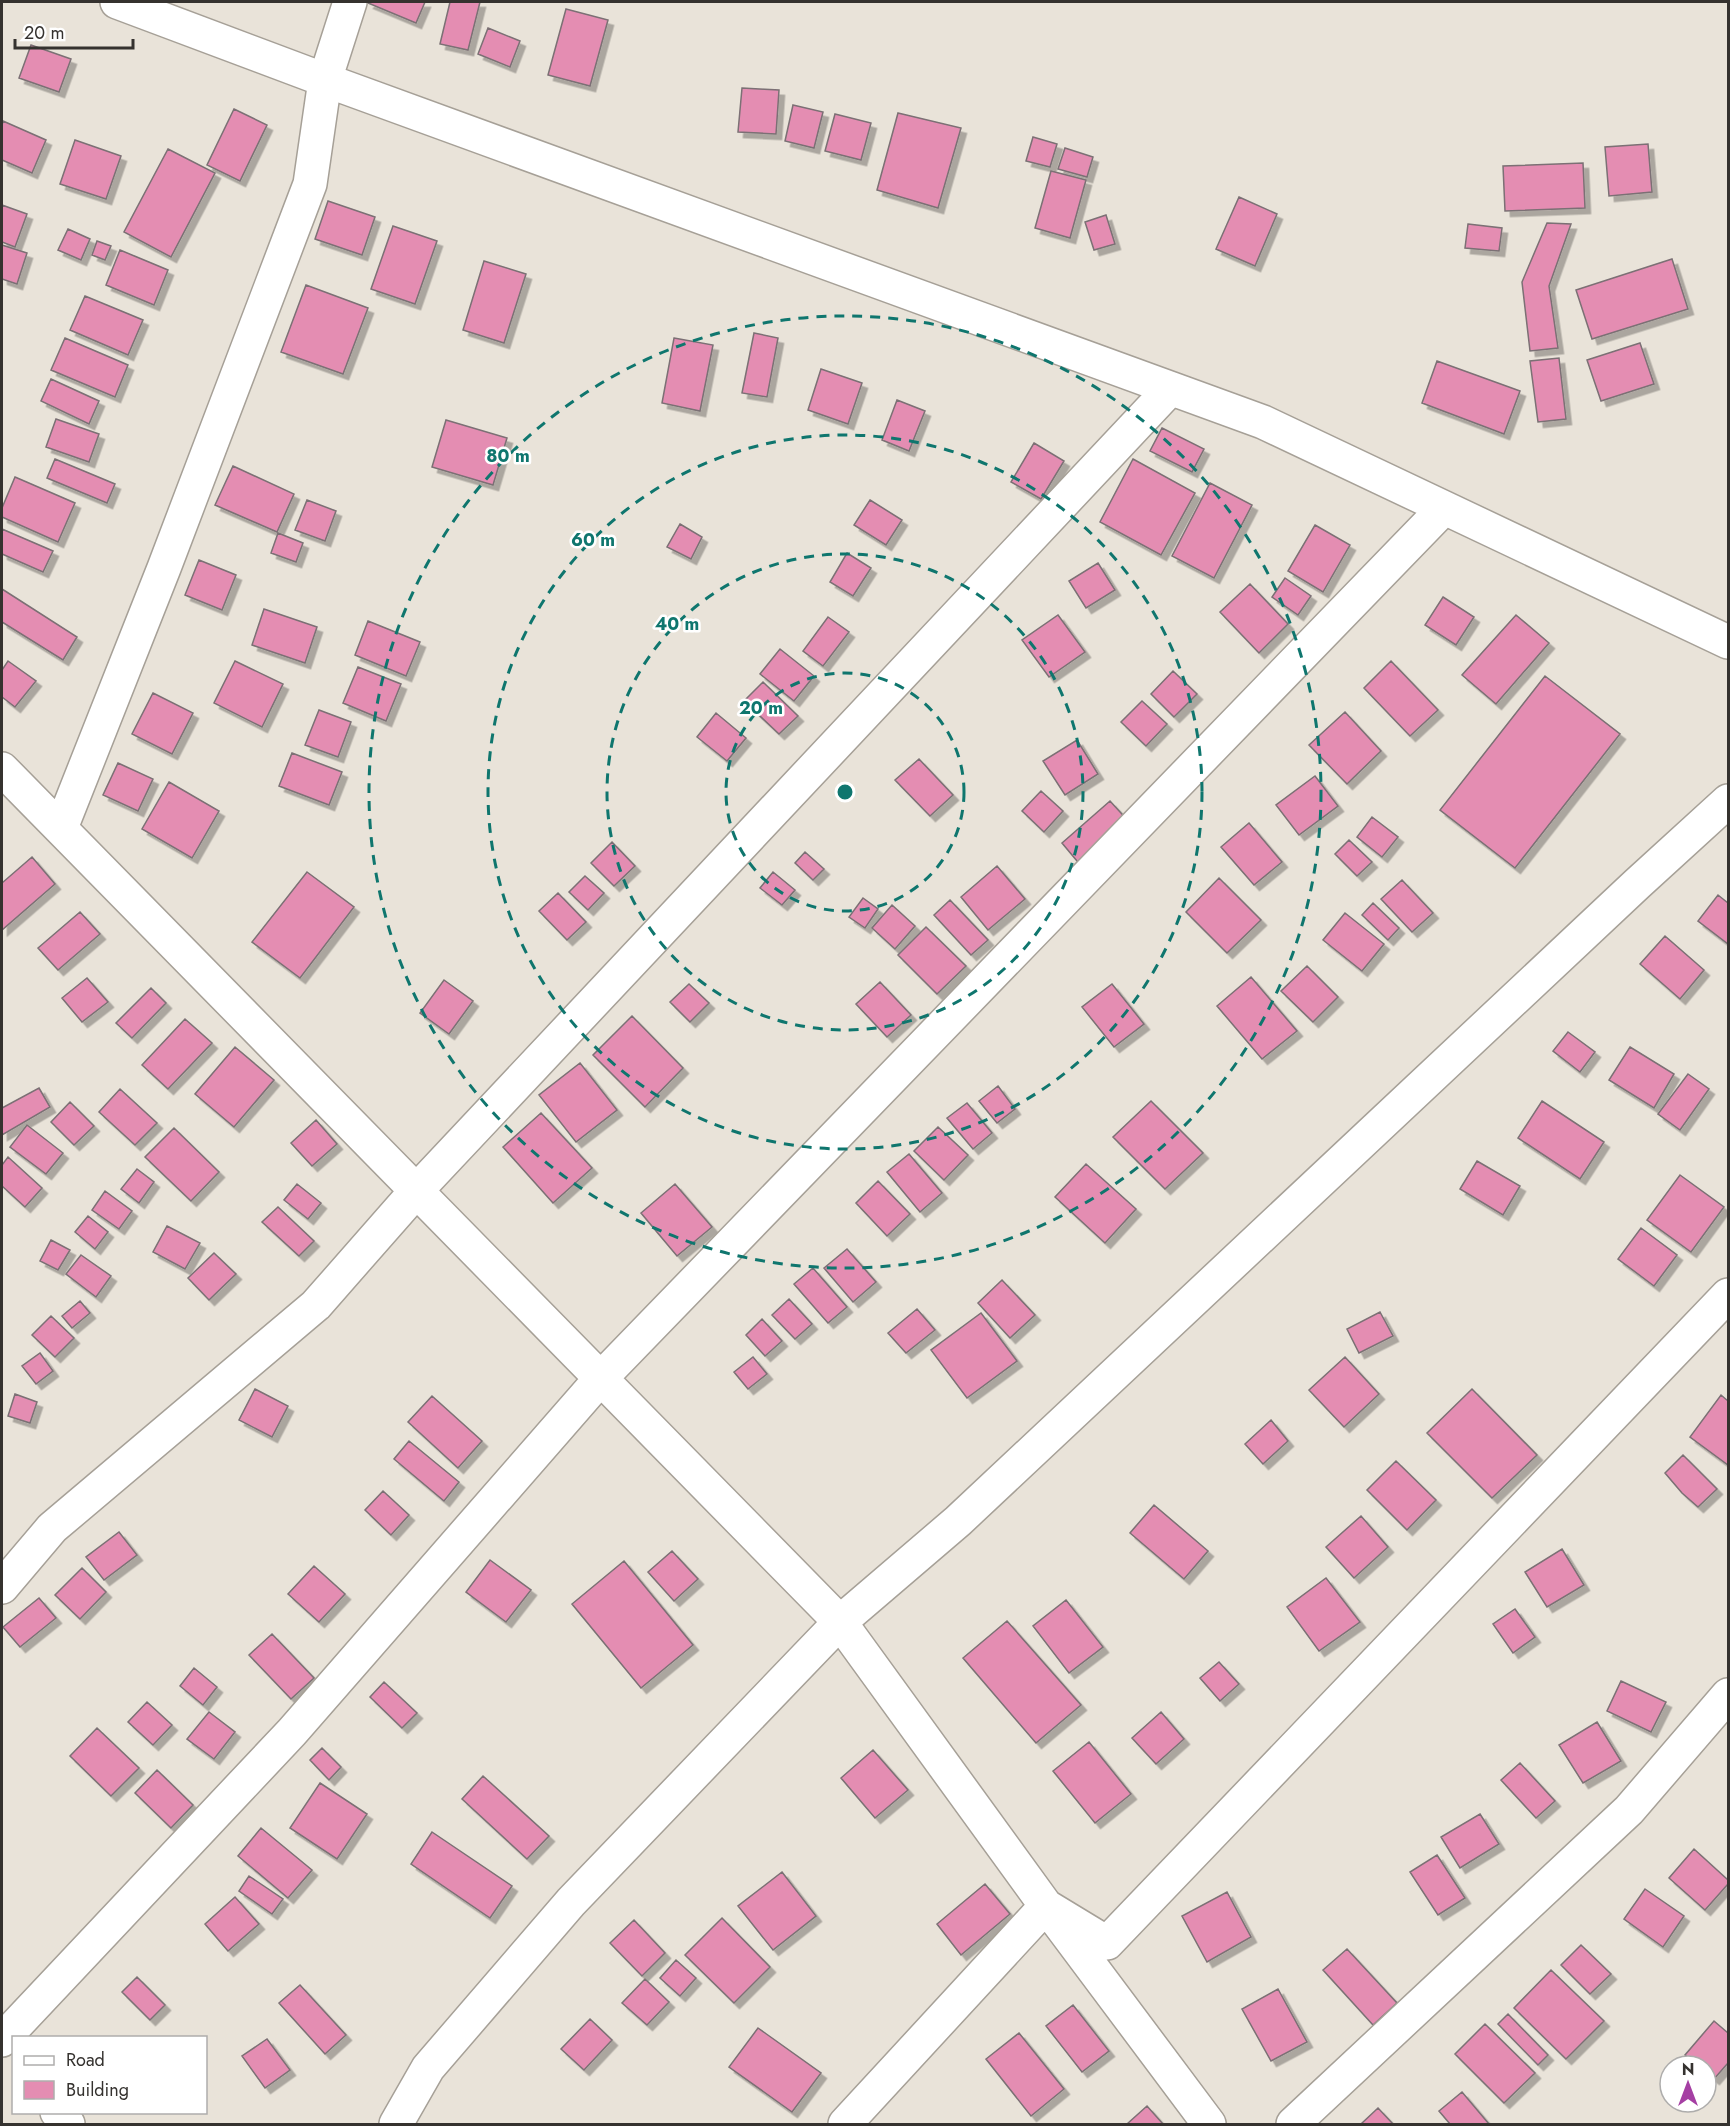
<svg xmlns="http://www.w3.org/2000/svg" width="1730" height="2126" font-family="Jost,sans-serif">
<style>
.building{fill:#e48db2;stroke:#7b7074;stroke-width:1.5;filter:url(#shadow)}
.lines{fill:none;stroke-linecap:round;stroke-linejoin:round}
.street-casing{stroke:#a6a097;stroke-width:36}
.secondary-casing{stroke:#a6a097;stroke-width:36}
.street{stroke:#fff;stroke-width:33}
.secondary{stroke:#fff;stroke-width:33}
.ring{fill:none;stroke:#0f766e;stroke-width:3;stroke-dasharray:10 8}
.centre{fill:#0f766e;stroke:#fff;stroke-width:3}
.ring-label{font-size:18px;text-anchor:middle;font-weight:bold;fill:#0f766e;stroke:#fff;stroke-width:5;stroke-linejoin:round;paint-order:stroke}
</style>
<defs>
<filter id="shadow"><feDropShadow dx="5.5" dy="5.5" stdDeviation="0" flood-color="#0004"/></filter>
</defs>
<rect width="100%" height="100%" fill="#e9e3d9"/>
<path class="building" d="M369 2H425L416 23 368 3Z
M450 2H480L468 50 440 44Z
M566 9 608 20 590 86 548 75Z
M488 28 520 41 510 67 478 54Z
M31 45 71 59 59 92 19 78Z
M742 88 779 90 776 134 738 132Z
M793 105 823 112 814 148 785 141Z
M234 109 267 125 240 181 207 165Z
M898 113 961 128 938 208 877 190Z
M835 114 871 123 861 160 825 151Z
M3 121 46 140 32 173 2 160V125Z
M1033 137 1057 144 1050 167 1026 161Z
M75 140 121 156 106 199 60 184Z
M1648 144 1652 192 1609 196 1605 147Z
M1065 148 1093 157 1087 177 1058 169Z
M168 149 215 173 171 257 124 232Z
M1583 163 1585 208 1505 211 1503 166Z
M1051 171 1086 180 1070 238 1035 228Z
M1239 197 1277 214 1255 266 1216 249Z
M328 201 375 217 362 255 315 239Z
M2 205 27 214 15 247 2 242Z
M1106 215 1115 244 1094 250 1085 222Z
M1547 223 1571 224 1549 286 1558 348 1530 351 1522 282Z
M1468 224 1502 228 1499 251 1465 248Z
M393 226 437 241 415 304 371 289Z
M68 229 90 239 81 260 58 250Z
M97 241 111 246 105 260 92 255Z
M2 245 27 253 17 284 2 279Z
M120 250 168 270 154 305 106 285Z
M1672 259 1688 309 1592 339 1576 290Z
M484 261 526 274 504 343 463 330Z
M306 285 368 308 343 374 281 352Z
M85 296 143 320 128 355 70 330Z
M754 333 778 338 767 397 742 393Z
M65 338 128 365 115 397 51 370Z
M674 338 713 345 700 411 662 403Z
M1640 343 1654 384 1601 401 1587 360Z
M1559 358 1566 419 1538 422 1530 361Z
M1437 361 1520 391 1504 434 1422 403Z
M821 369 862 383 848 424 808 410Z
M51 379 99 401 89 424 41 401Z
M897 400 925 411 909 451 882 440Z
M56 419 99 434 89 462 46 447Z
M446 420 507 438 493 485 432 467Z
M1162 428 1204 449 1192 472 1150 451Z
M1034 443 1064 461 1041 499 1011 482Z
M55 459 115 484 107 503 47 478Z
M1133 459 1195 493 1161 555 1100 522Z
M233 466 294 494 277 532 215 505Z
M15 477 75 503 58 542 2 517V508Z
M1210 483 1252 505 1214 578 1172 556Z
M307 500 336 511 325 541 295 530Z
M870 500 902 520 886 545 854 525Z
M680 524 702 537 691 559 667 547Z
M1315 525 1350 545 1323 592 1288 571Z
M2 529 53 551 43 572 2 554Z
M278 533 303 543 296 562 271 553Z
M847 553 871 568 853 596 830 582Z
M199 560 236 575 222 610 185 595Z
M1098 563 1115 590 1086 608 1069 581Z
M1285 578 1311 596 1298 615 1272 597Z
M1250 584 1288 624 1259 653 1220 612Z
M2 589 77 637 63 660 2 622Z
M1443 597 1474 617 1456 645 1425 625Z
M264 609 317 627 305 663 252 645Z
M1058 615 1085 652 1049 677 1022 640Z
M1516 615 1549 643 1496 704 1462 675Z
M828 617 849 632 823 666 803 651Z
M368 621 420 642 406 676 355 655Z
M780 649 814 676 794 701 760 674Z
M8 661 36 681 15 707 2 697V670Z
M235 661 283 684 262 727 214 703Z
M1391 661 1438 710 1410 736 1364 688Z
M358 667 401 684 386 721 343 703Z
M1173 671 1197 694 1174 717 1151 694Z
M1545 676 1620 734 1515 868 1440 810Z
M763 682 798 716 779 734 744 701Z
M153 693 193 713 172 754 132 734Z
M1142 701 1167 724 1146 746 1121 722Z
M319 710 351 722 338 757 305 745Z
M1345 712 1381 751 1347 784 1309 745Z
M716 713 746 738 727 761 697 737Z
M1077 740 1098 774 1065 795 1043 761Z
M292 753 342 772 329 805 279 786Z
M919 759 953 795 930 816 895 780Z
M118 763 153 779 138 811 103 795Z
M1315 776 1338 806 1299 835 1276 805Z
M169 782 219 811 192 858 142 829Z
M1041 791 1063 811 1044 832 1022 811Z
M1110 801 1131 824 1082 867 1062 843Z
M1372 817 1398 837 1382 857 1357 837Z
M1249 823 1282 862 1254 885 1221 847Z
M1349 840 1372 862 1357 876 1335 854Z
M612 842 635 866 614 886 591 863Z
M805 852 824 869 813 880 795 863Z
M32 857 55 884 2 930V883Z
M997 866 1025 899 988 930 961 897Z
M307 872 354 907 300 978 252 942Z
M773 872 795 890 782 905 760 888Z
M585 876 604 893 588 910 569 892Z
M1219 878 1261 920 1227 953 1186 912Z
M1402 880 1433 913 1412 932 1381 899Z
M558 893 586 922 567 940 539 911Z
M1718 895 1728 903V944L1698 921Z
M863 898 878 909 865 928 849 917Z
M950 900 988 940 971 955 934 915Z
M1373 903 1399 928 1388 940 1362 915Z
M892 905 915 926 895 949 872 928Z
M80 912 100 934 58 970 38 948Z
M1345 913 1384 944 1362 971 1323 940Z
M926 927 966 966 937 994 898 955Z
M1665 936 1704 970 1680 999 1640 964Z
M1307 966 1338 997 1313 1022 1281 991Z
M1251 977 1297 1031 1262 1059 1217 1006Z
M87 978 108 1002 82 1022 62 998Z
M444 980 473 1001 449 1034 420 1013Z
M880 982 911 1015 887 1037 856 1004Z
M689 984 709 1003 690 1022 670 1002Z
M1112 984 1144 1024 1114 1047 1082 1007Z
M151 988 166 1003 132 1038 116 1023Z
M632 1016 683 1068 645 1107 593 1055Z
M185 1019 212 1043 168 1089 142 1065Z
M1568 1032 1595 1052 1580 1072 1553 1051Z
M235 1047 274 1080 234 1127 195 1094Z
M1630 1047 1674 1074 1654 1108 1609 1080Z
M580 1063 617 1110 576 1142 539 1095Z
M1688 1074 1709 1089 1680 1130 1658 1114Z
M998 1086 1015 1109 997 1123 979 1101Z
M39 1088 50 1107 2 1135V1108Z
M120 1089 157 1123 135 1145 99 1112Z
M1151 1101 1203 1153 1165 1189 1113 1137Z
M1542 1101 1604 1142 1580 1179 1518 1138Z
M70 1102 94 1126 74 1145 51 1122Z
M967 1103 992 1133 973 1149 947 1118Z
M541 1113 592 1168 553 1203 503 1147Z
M316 1120 337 1144 312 1166 291 1143Z
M27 1125 63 1153 46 1174 10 1147Z
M938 1127 968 1155 944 1180 914 1151Z
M174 1128 219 1172 191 1201 145 1157Z
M909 1154 942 1193 920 1212 887 1172Z
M8 1157 42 1188 25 1207 2 1186V1165Z
M1477 1161 1520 1186 1503 1215 1460 1189Z
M1086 1164 1136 1209 1105 1243 1055 1197Z
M137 1169 154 1182 139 1203 121 1189Z
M1680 1175 1724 1207 1691 1252 1647 1220Z
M878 1181 910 1214 887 1236 856 1203Z
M297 1184 321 1203 308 1219 284 1200Z
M675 1184 712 1227 677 1256 641 1213Z
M105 1191 132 1211 119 1229 92 1210Z
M278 1207 314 1241 299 1256 262 1222Z
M88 1216 108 1232 95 1249 75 1232Z
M167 1226 200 1243 185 1269 153 1252Z
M1641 1228 1677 1255 1654 1286 1618 1259Z
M51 1240 70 1250 58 1270 40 1261Z
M847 1249 876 1282 853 1302 824 1268Z
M214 1253 236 1274 209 1300 188 1278Z
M81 1255 111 1276 96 1297 66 1274Z
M813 1268 847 1307 828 1323 794 1284Z
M1002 1280 1035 1315 1010 1338 978 1303Z
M789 1299 812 1324 795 1339 772 1315Z
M80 1301 90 1313 72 1328 62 1316Z
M917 1309 935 1330 906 1353 888 1333Z
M1380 1312 1393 1336 1359 1353 1347 1329Z
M981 1313 1017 1361 967 1398 931 1350Z
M51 1316 74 1338 55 1357 32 1335Z
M762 1319 782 1341 765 1356 746 1335Z
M40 1353 53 1371 36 1384 22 1366Z
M753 1357 767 1374 748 1389 734 1372Z
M1345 1357 1379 1394 1344 1427 1309 1390Z
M255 1389 288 1406 272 1437 239 1420Z
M1472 1389 1537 1455 1492 1498 1427 1433Z
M15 1394 37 1402 30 1423 8 1416Z
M1721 1395 1728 1401V1465L1690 1437Z
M432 1396 482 1441 458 1468 408 1422Z
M1271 1420 1288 1441 1263 1464 1245 1444Z
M409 1441 459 1482 444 1501 394 1459Z
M1683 1455 1717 1489 1698 1507 1682 1493 1665 1473Z
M1396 1461 1436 1500 1407 1530 1367 1490Z
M383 1491 409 1515 391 1535 365 1510Z
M1154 1505 1208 1551 1184 1579 1130 1533Z
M1361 1516 1388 1547 1354 1578 1326 1547Z
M119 1532 137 1555 104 1580 86 1557Z
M1562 1549 1584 1585 1547 1607 1525 1572Z
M672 1551 698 1579 674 1601 648 1572Z
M490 1560 531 1590 506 1622 466 1592Z
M624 1561 693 1645 641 1688 572 1604Z
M314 1566 345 1594 319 1622 288 1594Z
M82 1568 106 1592 80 1619 55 1595Z
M1326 1578 1360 1622 1319 1651 1287 1607Z
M39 1598 56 1618 20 1647 3 1627Z
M1066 1600 1103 1647 1069 1673 1033 1626Z
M1515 1609 1535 1637 1513 1653 1493 1624Z
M1007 1621 1081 1705 1036 1743 963 1658Z
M272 1634 314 1678 291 1699 249 1655Z
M1219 1662 1239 1684 1220 1701 1200 1678Z
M194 1668 217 1687 203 1705 180 1686Z
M1621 1681 1666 1702 1651 1732 1607 1711Z
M384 1682 417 1713 402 1728 370 1697Z
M147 1702 172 1725 153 1745 128 1722Z
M209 1712 235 1732 214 1759 187 1739Z
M1161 1712 1184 1739 1156 1764 1132 1738Z
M1597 1722 1621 1761 1583 1783 1559 1745Z
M97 1728 139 1768 111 1796 70 1756Z
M1089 1742 1131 1794 1095 1823 1053 1771Z
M322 1748 341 1767 329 1780 310 1760Z
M873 1750 908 1790 875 1818 841 1778Z
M1520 1763 1555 1801 1536 1818 1501 1780Z
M157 1770 193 1805 171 1828 135 1793Z
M483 1776 549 1836 527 1859 462 1799Z
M320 1783 367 1814 337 1859 290 1828Z
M1480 1814 1499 1844 1460 1868 1441 1837Z
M261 1828 312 1870 288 1898 238 1856Z
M432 1832 512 1886 490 1918 411 1864Z
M1694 1849 1728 1880V1884L1705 1910 1669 1878Z
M1437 1855 1465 1898 1438 1915 1410 1872Z
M782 1872 816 1916 773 1950 738 1906Z
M249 1876 283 1899 272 1914 239 1891Z
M985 1884 1010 1914 961 1955 937 1924Z
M1645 1889 1684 1916 1663 1947 1624 1919Z
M1227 1892 1251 1937 1207 1962 1182 1916Z
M235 1897 259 1924 228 1951 205 1924Z
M722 1918 770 1967 734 2003 685 1955Z
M634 1920 665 1953 642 1976 610 1943Z
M1581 1945 1611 1974 1590 1994 1561 1965Z
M1347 1949 1397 2003 1373 2025 1323 1970Z
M676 1960 696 1978 680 1996 660 1978Z
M1551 1970 1604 2021 1566 2059 1514 2008Z
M137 1977 165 2005 150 2020 122 1992Z
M645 1979 669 2002 647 2025 622 2003Z
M300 1985 346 2035 325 2054 279 2003Z
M1278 1989 1307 2042 1271 2061 1242 2009Z
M1073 2005 1109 2051 1082 2072 1046 2026Z
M1508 2014 1548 2055 1538 2065 1498 2024Z
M590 2019 612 2040 584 2070 561 2049Z
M1714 2021 1728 2033V2063L1714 2079 1706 2073V2066H1698L1685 2055Z
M1485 2024 1535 2073 1504 2103 1455 2054Z
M758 2028 821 2073 792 2112 729 2067Z
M1019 2033 1064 2089 1031 2116 986 2059Z
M267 2039 290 2070 265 2088 242 2056Z
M1462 2092 1489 2124H1450L1439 2111Z
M1147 2106 1163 2124H1127Z
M1378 2108 1393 2124H1361Z"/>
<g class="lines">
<defs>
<path id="street" d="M117 2 325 80 1263 422 1728 642
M2 769 840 1622 1046 1906 1209 2124
M61 828 164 568 310 184 325 80 350 2
M2 1587 52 1528 316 1305 417 1190 1170 389
M2 2040 292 1732 601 1378 1444 508
M57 2112 68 2124
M845 2124 1046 1906 1107 1943 1728 1295
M1293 2124 1629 1810 1728 1695"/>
<path id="secondary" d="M396 2124 428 2068 571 1902 840 1622 958 1521 1637 884 1728 801"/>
</defs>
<use href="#street" class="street-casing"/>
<use href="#secondary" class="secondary-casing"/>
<use href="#street" class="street"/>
<use href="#secondary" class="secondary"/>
</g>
<g class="ring">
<circle cx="845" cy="792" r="119"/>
<circle cx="845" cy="792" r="238"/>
<circle cx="845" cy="792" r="357"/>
<circle cx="845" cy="792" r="476"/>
</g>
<circle cx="845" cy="792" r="9" class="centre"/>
<g class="ring-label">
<text x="508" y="462">80 m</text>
<text x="593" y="546">60 m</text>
<text x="677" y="630">40 m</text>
<text x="761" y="714">20 m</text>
</g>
<rect width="1730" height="2126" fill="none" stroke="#35322f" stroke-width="6"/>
<rect x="12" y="2036" width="195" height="78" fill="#ffffff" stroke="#aeadac" stroke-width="1.5"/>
<rect x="24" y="2056" width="30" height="9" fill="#ffffff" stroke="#aeadac" stroke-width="1.5"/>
<text x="66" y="2066" font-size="18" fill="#35322f">Road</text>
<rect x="24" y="2081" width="30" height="18" fill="#e48db2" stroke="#aeadac" stroke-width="1.5"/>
<text x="66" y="2096" font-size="18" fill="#35322f">Building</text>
<g transform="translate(1688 2084)"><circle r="28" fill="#ffffff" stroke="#aeadac" stroke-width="1.5"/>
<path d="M0-4.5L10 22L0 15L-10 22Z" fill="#a53fa3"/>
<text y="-9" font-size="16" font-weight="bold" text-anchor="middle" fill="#35322f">N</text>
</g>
<path d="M15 39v9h118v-9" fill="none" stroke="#35322f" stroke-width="3"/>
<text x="24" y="39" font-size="18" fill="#35322f" stroke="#ffffff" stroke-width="4.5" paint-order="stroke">20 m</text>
</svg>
